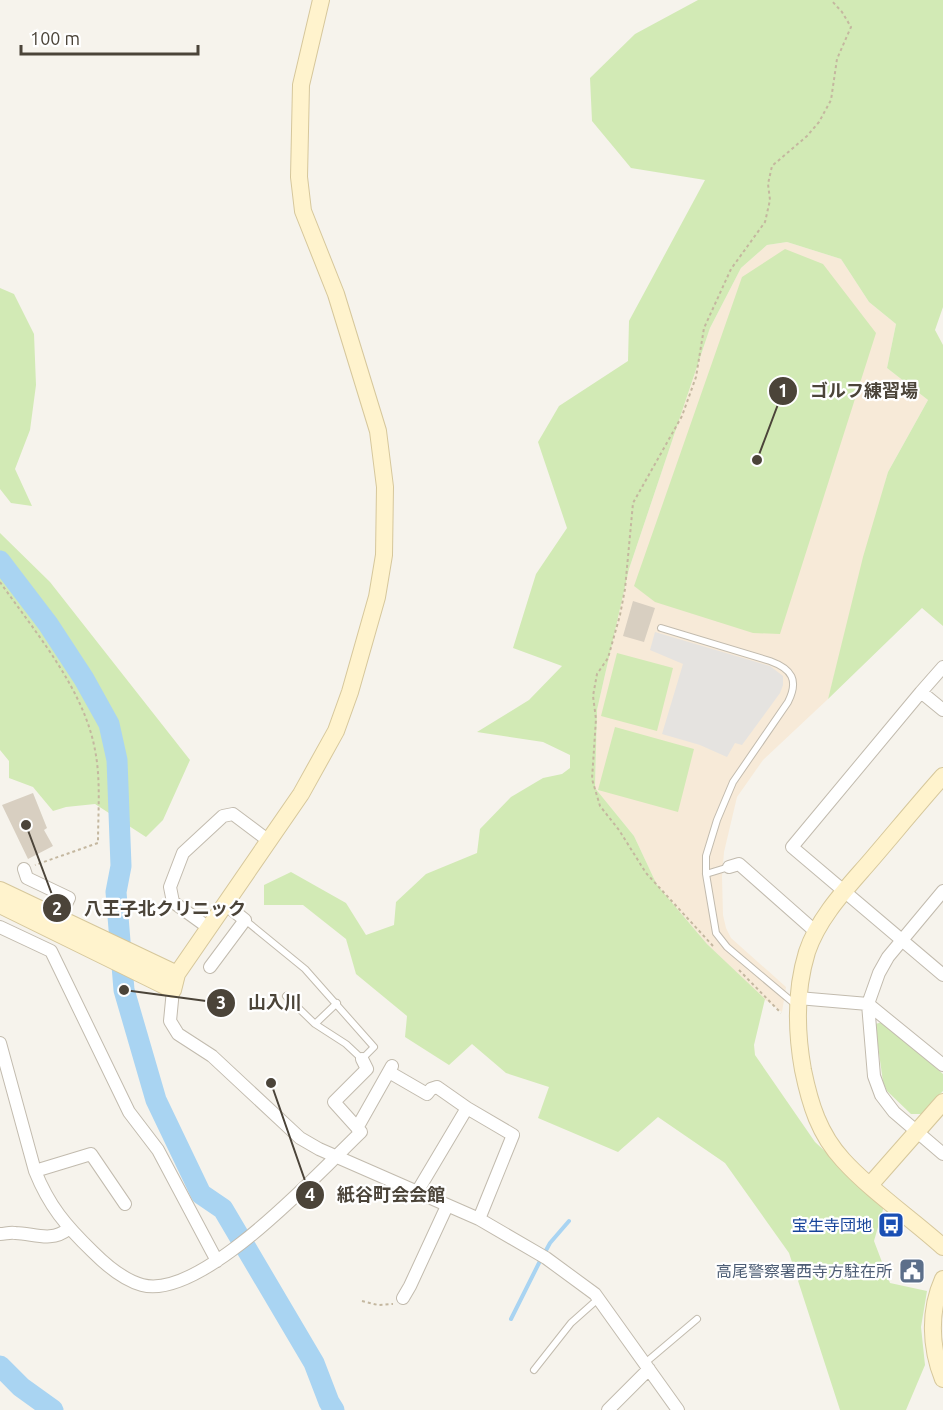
<svg xmlns="http://www.w3.org/2000/svg" width="943" height="1410" font-family="Ubuntu,'Noto Sans JP',sans-serif">
<style>
.commercial{fill:#f7ead8}
.green{fill:#d2eab5}
.parking{fill:#e5e3e0}
.lines{fill:none;stroke-linecap:round;stroke-linejoin:round}
.stream{stroke:#a9d4f2;stroke-width:4}
.river{stroke:#a9d4f2;stroke-width:21}
.building{fill:#d8cfc1}
.lane-casing{stroke:#c2bbae;stroke-width:8}
.street-casing{stroke:#c2bbae;stroke-width:14}
.secondary-casing{stroke:#d6c79b;stroke-width:18}
.path{stroke:#c4b79f;stroke-width:2;stroke-dasharray:3 3;stroke-linecap:butt}
.lane{stroke:#fff;stroke-width:6}
.street{stroke:#fff;stroke-width:12}
.secondary{stroke:#fff3cd;stroke-width:16}
.labels{text-anchor:middle;stroke-width:4.5;stroke-linejoin:round;paint-order:stroke}
.transit-label{font-size:16px;fill:#164399;stroke:#fff;text-anchor:end}
.service-label{font-size:16px;fill:#4e5e75;stroke:#fff;text-anchor:end}
.leader{fill:none;stroke:#4b4439;stroke-width:2}
.callout-dot{fill:#4b4439;stroke:#fff;stroke-width:2}
.mark-label{font-size:18px;text-anchor:middle;font-weight:bold;fill:#fff}
.callout-label{font-size:18px;text-anchor:middle;font-weight:bold;fill:#4b4439;stroke:#fff;stroke-width:4.5;stroke-linejoin:round;paint-order:stroke}
</style>
<rect width="100%" height="100%" fill="#f6f3ec"/>
<path class="commercial" d="M787 242 841 259 869 302 896 324 887 368 928 400 888 472 828 699 763 760 737 797 724 852 722 877 723 915 726 928 731 938 786 987 782 1012 764 999 707 944 657 885 634 836 595 788 597 710 629 569 710 328 741 268 767 245Z"/>
<path class="green" d="M698 0H943V307L935 330 943 345V626L922 608 828 699 863 557 888 472 928 400 887 368 896 324 869 302 841 259 787 242 767 245 741 268 710 328 629 569 597 710 595 788 634 836 657 885 707 944 765 999 754 1045 755 1055 815 1142 884 1206 874 1241 890 1283 927 1291 921 1327 925 1365 906 1410H840L789 1253 725 1163 658 1117 618 1152 538 1118 549 1087 506 1073 472 1044 449 1065 405 1037 407 1016 356 974 346 939 303 905H264V885L291 872 346 903 366 935 394 925 396 902 426 874 477 853 480 829 511 797 543 778 562 774 570 768V755L543 742 477 732 529 700 562 666 513 648 536 574 567 528 538 442 559 406 628 361 629 321 705 180 631 168 592 121 590 78 635 34Z
M785 249 823 264 876 333 780 634 753 633 655 602 634 586 742 277Z
M0 288 14 294 34 334 36 385 30 430 15 469 32 506 11 503 0 489Z
M0 533 50 582 190 760 163 820 146 837 95 804 66 807 53 811 33 787 9 778V761L0 750Z
M617 653 673 668 657 731 601 716Z
M615 727 694 749 678 812 598 790Z
M883 1022 943 1074V1091L921 1114H911L887 1091 883 1082 875 1024Z"/>
<path class="parking" d="M655 632 770 666 783 676V685L780 693 742 745 735 743 727 757 700 745 662 734 683 664 650 650Z"/>
<g class="lines">
<path class="stream" d="M544 1254 550 1243 569 1221
M511 1319 540 1261"/>
<path class="river" d="M0 561 48 624 84 679 109 724 117 760 121 866 116 892 124 990 156 1100 201 1194 223 1209 314 1363 329 1402 334 1410
M0 1366 21 1387 53 1410"/>
</g>
<path class="building" d="M633 601 655 608 644 642 623 636Z
M33 793 47 828 44 830 53 846 28 859 2 805Z
M922 1261 925 1272 903 1280 900 1270Z"/>
<g class="lines">
<defs>
<path id="lane" d="M661 628 770 661C792 669 799 680 788 702L733 782 717 820 706 856V874L716 933 727 947 796 1005
M706 874 729 867
M245 920 305 969 374 1047 362 1059 346 1044 315 1024 286 996
M315 1024 337 1003
M645 1363 697 1319
M534 1370 571 1323 598 1299"/>
<path id="street" d="M921 692 943 667
M943 710 921 692 792 847 943 975
M729 867 739 864 816 932
M24 869 27 878 69 898 59 919
M943 891 888 957 879 973 868 1004 874 1076 881 1095 894 1112 943 1154
M0 927 51 951 129 1112 158 1150 217 1261
M209 928 173 902 170 887 183 853 223 816 233 814 269 841
M210 967 245 920 225 904
M173 990 170 1021 178 1034 212 1056 300 1138 319 1149 479 1219 546 1258 595 1294 678 1410
M798 998 868 1004 943 1065
M0 1043 35 1171C49 1206 66 1226 93 1252 106 1265 124 1280 142 1285 202 1301 320 1171 361 1132L334 1102 367 1069 362 1059
M389 1072 427 1094 431 1089 437 1087 467 1108 513 1135 479 1219
M357 1128 392 1066
M35 1171 91 1154 125 1204
M417 1192 467 1108
M0 1234C5 1234 10 1232 15 1233 33 1233 51 1243 68 1229
M403 1298 410 1286 447 1206
M608 1410 649 1369"/>
<path id="secondary" d="M943 776C919 803 896 831 872 859 848 887 819 916 807 952 795 991 796 1031 803 1070 810 1104 819 1134 843 1160 872 1192 911 1218 943 1247
M0 890 177 974
M0 905 173 990 177 974 301 794 336 731 350 692 377 597 384 555 385 487 378 431 336 294 303 211 299 177 301 85 321 0
M870 1185 943 1102
M943 1279C929 1310 930 1347 943 1379"/>
</defs>
<use href="#lane" class="lane-casing"/>
<use href="#street" class="street-casing"/>
<use href="#secondary" class="secondary-casing"/>
<path class="path" d="M0 582C35 632 84 689 95 750 101 780 98 813 98 843L35 865
M713 946 646 873 619 830 600 806 592 779 596 719 593 696 597 674 608 658 620 615 625 589 633 503 682 416 696 377 704 328 731 269 765 222 770 200 768 184 772 166 807 136 819 122 831 100 837 59 851 27 842 12 831 0
M739 970 781 1013
M362 1301 378 1305 393 1304"/>
<use href="#lane" class="lane"/>
<use href="#street" class="street"/>
<use href="#secondary" class="secondary"/>
</g>
<defs>
<symbol id="bus-square" viewBox="-11 -11 22 22"><rect x="-9" y="-9" width="18" height="18" rx="4" fill="#1a4fb4" stroke="#fff"/><path d="M-5-6H5V4H4V6H2V4H-2V6H-4V4H-5ZM-3.5-4V0h7V-4ZM-3.5 1.2v1.5H-2V1.2ZM2 1.2v1.5H3.5V1.2Z" fill="#fff"/></symbol>
<symbol id="civic-square" viewBox="-11 -11 22 22"><rect x="-9" y="-9" width="18" height="18" rx="4" fill="#5c6f8a" stroke="#fff"/><path d="M-.6-6.5H3V-4.5H.6V-3L4-1V1h2V6H-6V1h2V-1L-.6-3ZM-1.2 2.5V6h2.4V2.5Z" fill="#fff"/></symbol>
</defs>
<g fill-rule="evenodd">
<use href="#bus-square" x="876" y="1210" width="30" height="30"/>
<use href="#civic-square" x="897" y="1256" width="30" height="30"/>
</g>
<g class="labels">
<g class="transit-label">
<text x="872" y="1231">宝生寺団地</text>
</g>
<g class="service-label">
<text x="892" y="1277">高尾警察署西寺方駐在所</text>
</g>
</g>
<path class="leader" d="M757 460L783 391M26 825L57 908M124 990L221 1003M271 1083L310 1195"/>
<g class="callout-dot">
<circle cx="757" cy="460" r="6"/>
<circle cx="26" cy="825" r="6"/>
<circle cx="124" cy="990" r="6"/>
<circle cx="271" cy="1083" r="6"/>
<circle cx="783" cy="391" r="15"/>
<circle cx="57" cy="908" r="15"/>
<circle cx="221" cy="1003" r="15"/>
<circle cx="310" cy="1195" r="15"/>
</g>
<g class="mark-label">
<text x="783" y="397">1</text>
<text x="57" y="915">2</text>
<text x="221" y="1009">3</text>
<text x="310" y="1201">4</text>
</g>
<g class="callout-label">
<text x="864" y="397">ゴルフ練習場</text>
<text x="165" y="915">八王子北クリニック</text>
<text x="275" y="1009">山入川</text>
<text x="391" y="1201">紙谷町会会館</text>
</g>
<path d="M21 45v9h177v-9" fill="none" stroke="#4b4439" stroke-width="3"/>
<text x="30" y="45" font-size="18" fill="#4b4439" stroke="#ffffff" stroke-width="4.5" paint-order="stroke">100 m</text>
</svg>
